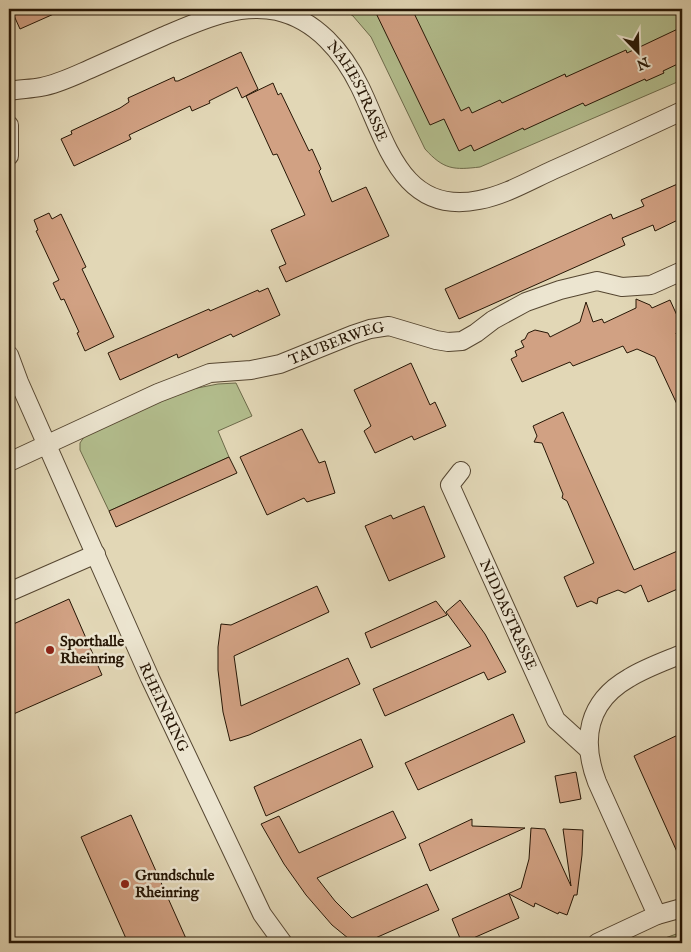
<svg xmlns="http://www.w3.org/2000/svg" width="691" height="952" font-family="'IM FELL English',serif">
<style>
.green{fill:#b3be8e;stroke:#6c6a4a}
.building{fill:#d1a183;stroke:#261605}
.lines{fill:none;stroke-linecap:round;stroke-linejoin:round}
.minor-casing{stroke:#554631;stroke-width:20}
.minor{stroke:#ece5d0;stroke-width:18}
.poi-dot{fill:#8f2418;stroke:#ece5d0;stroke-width:2}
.labels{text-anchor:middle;stroke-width:5;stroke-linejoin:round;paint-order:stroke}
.street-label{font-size:15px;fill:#261605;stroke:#ece5d0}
.poi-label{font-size:15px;font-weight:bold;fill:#261605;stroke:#ece5d0;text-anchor:start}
</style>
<rect width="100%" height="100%" fill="#e2d7b6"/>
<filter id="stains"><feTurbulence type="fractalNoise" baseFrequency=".004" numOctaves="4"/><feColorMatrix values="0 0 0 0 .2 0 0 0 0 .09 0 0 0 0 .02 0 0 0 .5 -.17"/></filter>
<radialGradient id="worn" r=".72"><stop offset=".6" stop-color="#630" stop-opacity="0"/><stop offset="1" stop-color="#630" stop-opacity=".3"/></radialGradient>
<path class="green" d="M343 9H672L682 12V80L480 167C454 170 444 170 425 149L371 37 353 16Z
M236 383 252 416 218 431 229 457 109 511 80 450V443L88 431 187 390 218 384Z
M682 932V943H651Z"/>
<path class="building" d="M11 9H65L20 29Z
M374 9H412L461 111 469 107 472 113 500 100 502 103 565 74 566 77 626 50 627 53 682 27V62L663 71 664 73 646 81 645 79 585 106 583 103 524 130 523 128 474 151 471 145 459 151 444 119 430 125Z
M241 52 258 89 242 98 237 87 209 101 210 103 192 111 190 106 129 135 131 139 74 166 61 139 72 134 71 131 120 108 129 102 128 98 174 77 175 81H178Z
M273 83 278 95 281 93 309 151 312 149 321 169 319 171 332 202 366 187 389 236 286 282 279 267 286 264 271 230 305 215 277 154 273 155 246 96Z
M682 182V218L655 231 653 225 622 238 625 245 459 319 445 289 611 214 613 219 644 206 641 200Z
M49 213 52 219 61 214 86 267 82 269 114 337 85 351 77 333 79 332 64 299 61 300 53 283 59 280 36 231 38 230 34 220Z
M268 288 280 315 233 337 231 334 178 358 177 354 120 380 108 353 209 309 210 311 258 290 259 292Z
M636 299 650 305 652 308 670 300 680 322 676 334 682 335V415L655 357 637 349 627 353 623 346 573 366 570 362 522 382 511 359 517 356 515 351 524 347 521 341 525 339 528 333 535 330 548 333 550 337 580 322 586 302 593 322 602 319 604 323 636 308Z
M411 363 430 405 435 402 446 426 414 440 412 436 375 453 364 431 371 426 354 390Z
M563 412 634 570 682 549V587L648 602 641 585 625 593 618 590 598 598 597 604 591 601 577 607 564 577 594 563 567 501 562 498 563 494 542 443 534 442 537 436 533 426Z
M302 429 319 463 325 461 335 493 307 502 304 498 267 515 240 457Z
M229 457 237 473 116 527 109 511Z
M424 506 445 557 389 581 365 526 391 515 393 519Z
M317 586 329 612 234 656 241 706 348 658 360 684 249 735 230 741 223 712 218 670V647L221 624 231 625Z
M69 599 102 675 9 716V626Z
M460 600 485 634 506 672 488 680 484 672 385 716 373 689 471 646 446 612Z
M436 601 447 615 371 648 365 633Z
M513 714 525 742 418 790 405 763Z
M682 733V863L634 756Z
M361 739 373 767 266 816 254 787Z
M576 772 581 799 560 803 555 776Z
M393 811 406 838 317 878 335 901 352 918 427 884 439 910 364 943H354L332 925 306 895 284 864 261 824 279 816 299 853Z
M131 815 188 943H128L81 837Z
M472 819V826L525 828 430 871 419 844Z
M531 828 545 829 571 886 563 829 583 830 582 855 577 895H574L567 915 559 912 558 914 535 903 534 907 509 894 519 918 462 943 452 919 521 888 529 859Z"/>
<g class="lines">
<defs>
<g id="minor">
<path id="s1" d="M9 91C19 89 31 89 41 87 58 84 74 76 90 69 115 58 139 47 164 36 200 21 237 3 277 11 316 20 343 52 360 87 386 140 401 216 479 200 505 195 529 181 553 170 596 151 639 131 682 111"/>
<path d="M9 125V156"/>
<path id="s2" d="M9 355 19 382 150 678 262 914 283 943"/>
<path id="s3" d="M9 462 158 393 210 373 251 370 280 364 352 335 370 329 389 326 436 340 448 342 462 341 476 333 493 320 526 302 560 290 597 281 622 287 651 285 682 271"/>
<path id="s4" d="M461 471 450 485 556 720 588 749"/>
<path d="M9 592 96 554"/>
<path d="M657 915 597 782C581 740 587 702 629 678 645 668 665 661 682 654"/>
<path d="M597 943 657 915 682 908"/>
</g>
</defs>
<use href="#minor" class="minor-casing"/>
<use href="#minor" class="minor"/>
</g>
<g class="poi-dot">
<circle cx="50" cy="650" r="5"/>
<circle cx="125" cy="884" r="5"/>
</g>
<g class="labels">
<g class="street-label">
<text dy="5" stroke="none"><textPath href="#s1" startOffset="402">NAHESTRASSE</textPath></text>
<text dy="5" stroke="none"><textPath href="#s3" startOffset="351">TAUBERWEG</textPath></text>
<text dy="5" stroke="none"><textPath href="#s4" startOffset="160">NIDDASTRASSE</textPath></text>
<text dy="5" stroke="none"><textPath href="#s2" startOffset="385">RHEINRING</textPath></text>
</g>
<g class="poi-label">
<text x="60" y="646">Sporthalle<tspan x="60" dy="17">Rheinring</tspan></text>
<text x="135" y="880">Grundschule<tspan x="135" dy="17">Rheinring</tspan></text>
</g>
</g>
<rect width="691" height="952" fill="none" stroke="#e2d7b6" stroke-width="30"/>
<rect x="10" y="10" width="671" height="932" fill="none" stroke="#261605" stroke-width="2.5"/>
<rect x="15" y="15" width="661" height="922" fill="none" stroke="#261605"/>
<g transform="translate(638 52) rotate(157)" stroke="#ece5d0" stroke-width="4" paint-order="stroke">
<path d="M0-4L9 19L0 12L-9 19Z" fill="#261605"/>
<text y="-8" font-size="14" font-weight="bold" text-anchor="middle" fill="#261605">N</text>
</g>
<rect width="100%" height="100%" filter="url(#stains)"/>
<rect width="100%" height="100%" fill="url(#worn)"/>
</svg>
